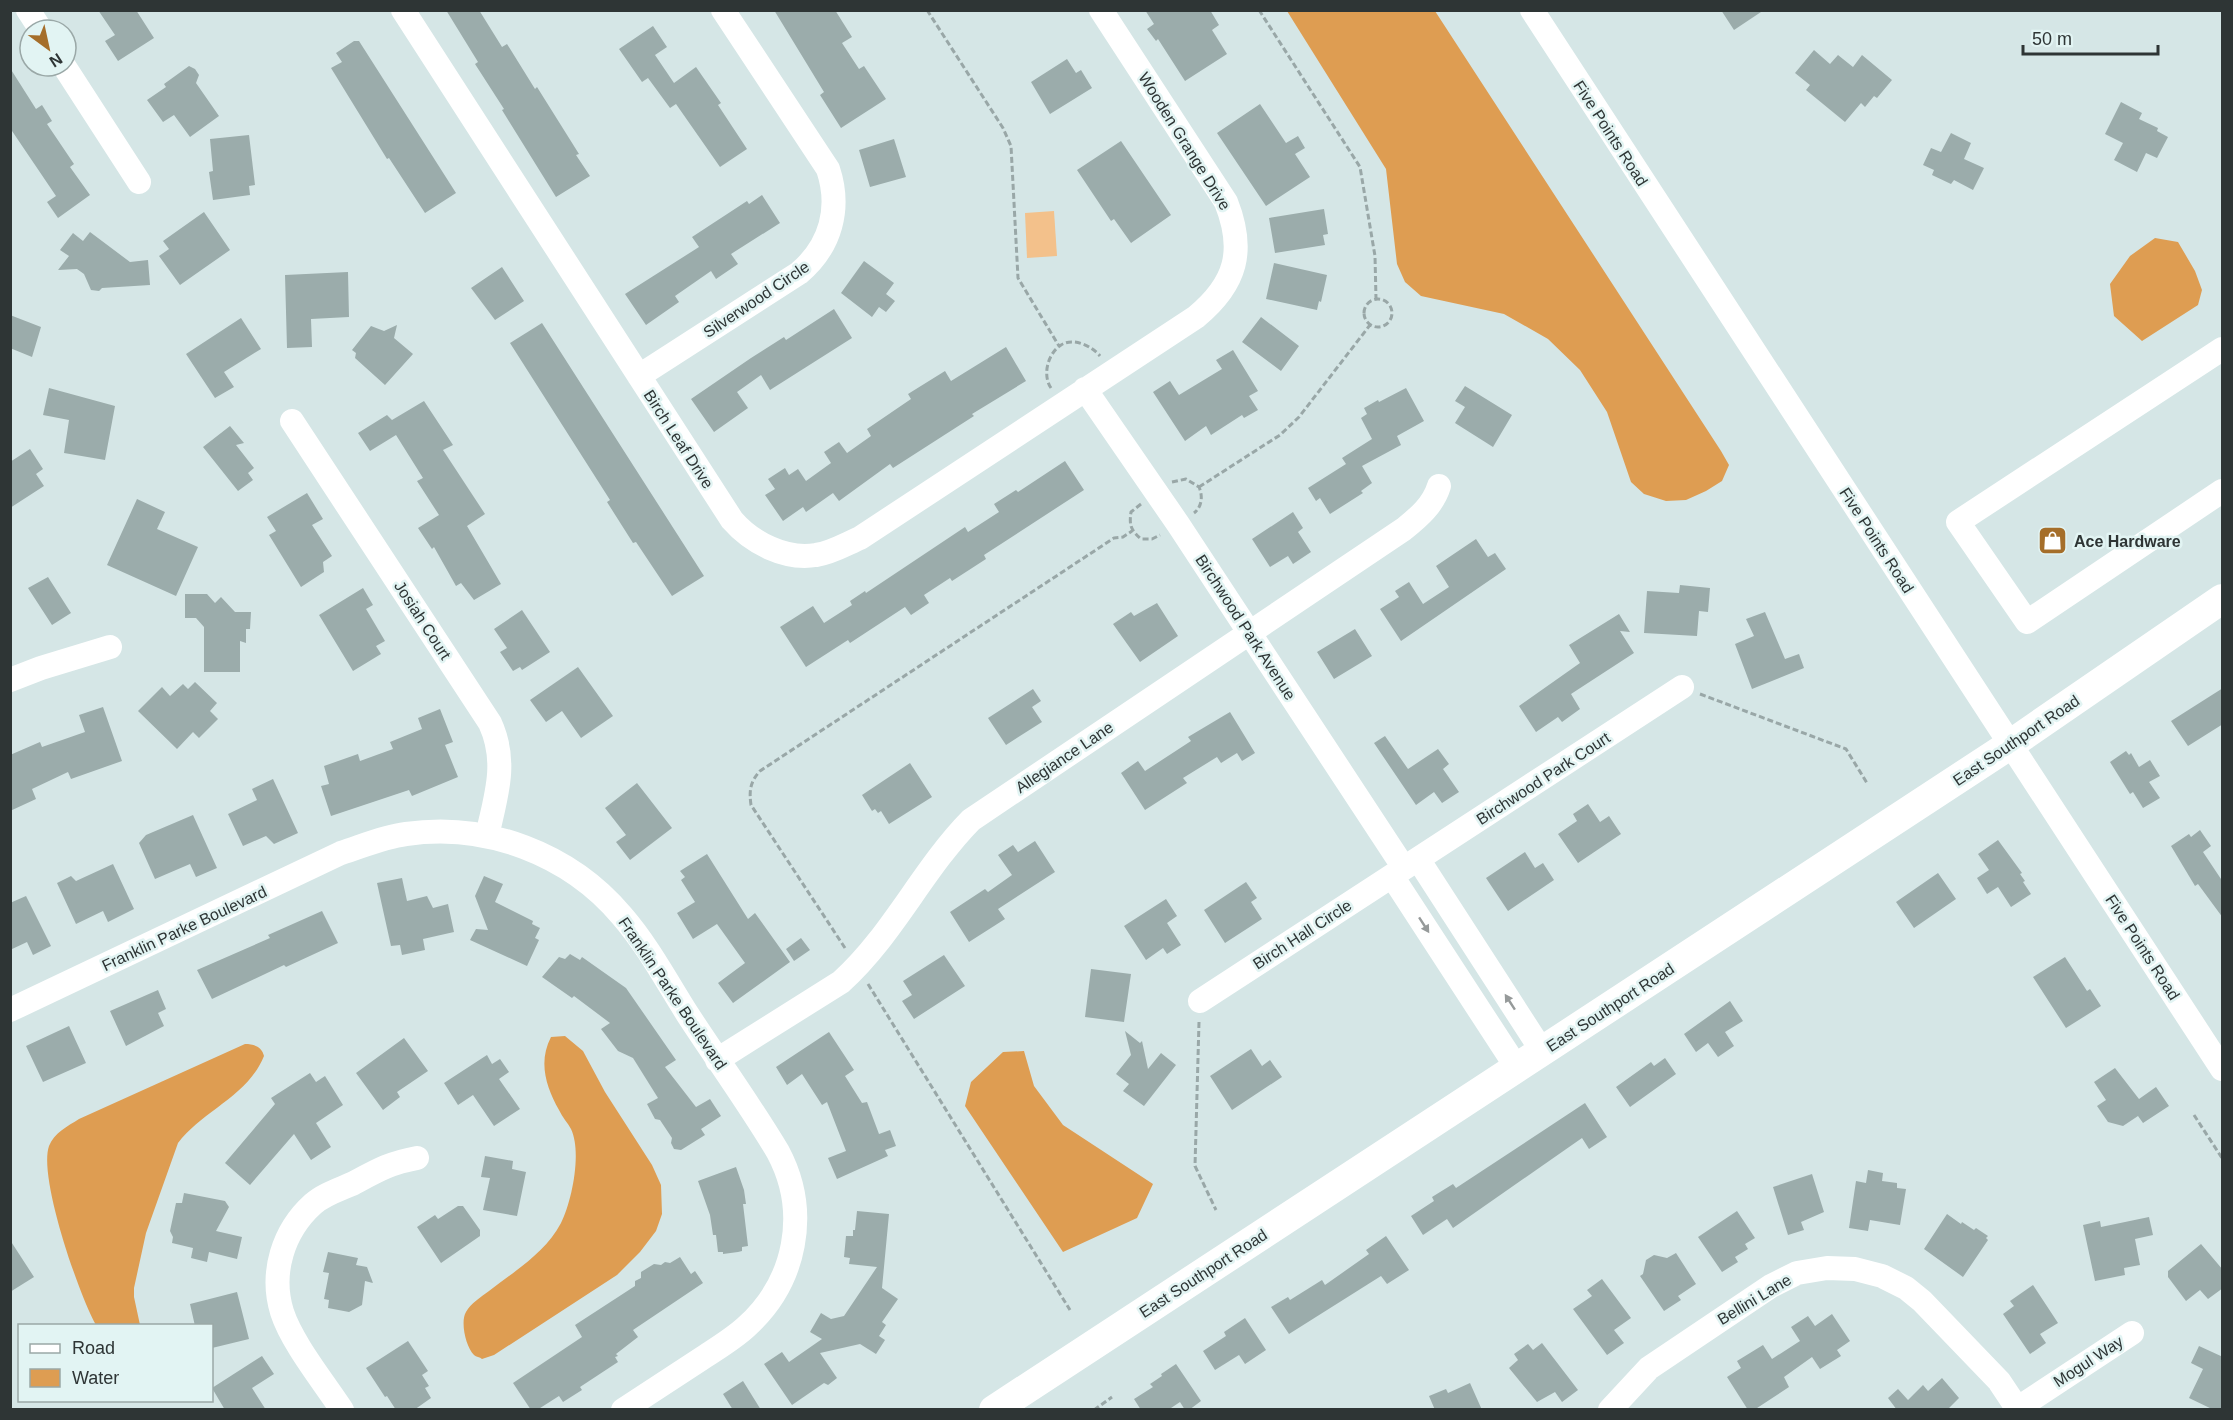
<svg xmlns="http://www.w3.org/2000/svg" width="2233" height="1420" font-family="Arial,sans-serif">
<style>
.green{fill:#f3c18b}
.water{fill:#de9d52}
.building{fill:#9bacab}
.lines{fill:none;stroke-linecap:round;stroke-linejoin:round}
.path{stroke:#99a7a7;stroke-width:3;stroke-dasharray:6 3;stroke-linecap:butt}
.minor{stroke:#fff;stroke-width:24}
.major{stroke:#fff;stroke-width:30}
.oneway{fill:#969a9a}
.labels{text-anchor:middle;stroke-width:5;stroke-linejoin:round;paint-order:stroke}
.street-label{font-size:16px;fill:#2e3535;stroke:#e2f4f3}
.poi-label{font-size:16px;font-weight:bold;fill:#2e3535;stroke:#e2f4f3;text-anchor:start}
</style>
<rect width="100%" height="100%" fill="#d5e6e6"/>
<path class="green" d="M1054 211 1057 256 1027 258 1025 213Z"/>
<path class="water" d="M1287 11H1435L1721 451 1729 465 1722 481 1706 491 1686 500 1666 501 1644 494 1631 482 1607 412 1580 370 1548 339 1504 314 1421 296 1405 282 1397 264 1386 169Z
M2155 238 2178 242 2195 271 2202 290 2198 305 2142 341 2114 316 2110 284 2130 256Z
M565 1036 583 1051 605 1092 652 1165 661 1185 662 1214 656 1231 640 1252 617 1275 494 1355 482 1359C480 1357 476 1357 474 1355 466 1347 460 1322 466 1312 471 1303 481 1297 489 1291 516 1270 545 1253 561 1223 572 1201 582 1152 571 1129 568 1123 562 1117 559 1110 546 1087 538 1062 551 1037Z
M245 1044C254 1044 262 1047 264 1056 248 1096 202 1111 178 1143L146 1233 134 1288V1297L140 1325H96C79 1295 38 1177 49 1146 54 1133 68 1126 79 1119Z
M1024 1051 1034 1086 1063 1125 1153 1184 1137 1218 1063 1252 965 1106 971 1082 1003 1052Z"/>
<path class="building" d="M98 10H136L154 38 118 61 105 41 115 35Z
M446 10H479L502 47 507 44 535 89 537 87 579 154 576 155 590 176 556 197 502 110 504 109 475 64 478 62Z
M774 10H835L852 37 842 43 859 69 864 66 886 99 841 128 820 95 824 92Z
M1145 10H1210L1219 25 1212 30 1227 54 1185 81 1158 39 1156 41 1147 29 1154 24Z
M1721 10H1764L1734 30Z
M653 26 667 47 655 55 674 83 696 67 721 103 718 105 747 149 720 167 676 104 670 108 648 78 642 82 619 49Z
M354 41H359L456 193 425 213 389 158 387 159 331 68 342 62 336 53Z
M1814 50 1830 64 1838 55 1853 67 1862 55 1892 80 1877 98 1874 96 1865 107 1861 103 1845 122 1806 90 1810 85 1795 73Z
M1067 59 1076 73 1081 70 1092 88 1050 114 1031 82Z
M189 66 195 69 199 75 196 83 219 116 190 137 174 115 163 122 147 100 166 87 164 84Z
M10 68 36 109 42 105 52 121 47 124 74 164 70 167 90 195 58 218 47 202 56 196 10 128Z
M2121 102 2142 113 2139 119 2158 128 2157 131 2168 137 2157 158 2146 153 2137 172 2114 160 2123 143 2105 134Z
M1260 104 1286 143 1298 136 1305 148 1295 154 1310 177 1266 206 1217 133Z
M1951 133 1971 143 1964 159 1984 168 1973 190 1954 180 1951 184 1932 175 1934 170 1923 165 1931 148 1941 152Z
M249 135 255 185 249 186 250 195 213 200 209 172 213 171 210 139Z
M894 139 906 177 870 187 859 150Z
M1121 141 1171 215 1131 243 1114 219 1111 221 1077 170Z
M762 195 780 223 731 254 738 264 716 279 711 271 675 296 679 302 646 325 625 294 699 247 692 237 747 201 749 204Z
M1324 209 1328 234 1323 235 1325 245 1275 253 1269 218Z
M204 212 230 250 180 285 159 256 169 249 163 241Z
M90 232 130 262 148 260 150 285 102 288 99 291 91 290 84 274 77 269 58 270 69 256 60 250 73 233 83 241Z
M864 261 894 283 886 294 895 301 886 312 879 307 872 317 841 293Z
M1274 263 1327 275 1321 302 1319 301 1317 310 1266 299Z
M502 267 524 301 495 320 471 288Z
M348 272 349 317 311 319 312 347 287 348 285 275Z
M834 309 852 338 770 390 761 375 737 392 748 408 714 432 691 399 751 358 784 337 786 340Z
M10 315 41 327 32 357 10 348Z
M1261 317 1299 346 1281 371 1242 342Z
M241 318 261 349 224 372 234 387 215 398 186 354Z
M542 323 704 576 672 596 636 542 633 543 607 502 610 500 510 343Z
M397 325 394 338 413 354 385 385 355 358 356 353 352 350 371 326 384 331Z
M1006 347 1026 381 972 414 974 416 893 468 890 464 839 501 833 493 806 512 803 507 783 521 765 495 775 489 768 479 785 468 789 475 798 469 806 481 831 463 824 452 839 442 847 453 871 436 867 429 911 399 908 394 945 371 951 381Z
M1233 350 1258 391 1249 396 1258 410 1244 418 1242 415 1211 435 1206 426 1185 441 1153 392 1170 381 1179 395 1222 369 1216 360Z
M1465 386 1512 415 1493 447 1455 423 1465 407 1455 401Z
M49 388 115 406 105 460 64 453 69 420 43 415Z
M1406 388 1424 421 1397 436 1401 445 1362 466 1372 483 1361 491 1363 493 1330 514 1320 498 1316 501 1308 488 1346 464 1342 458 1372 439 1361 418 1367 414 1364 408 1378 400 1379 402Z
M424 401 453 445 443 450 485 514 467 526 501 584 474 600 461 583 456 586 434 547 432 549 418 528 439 515 417 481 423 478 396 435 370 451 358 433 387 415 392 420Z
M230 426 244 443 236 445 254 468 248 473 253 480 238 491 203 447Z
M30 449 43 469 36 474 44 486 10 508V462Z
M1065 461 1084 490 984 555 986 559 952 581 950 578 924 595 929 603 911 615 905 607 850 643 848 640 806 667 780 627 813 606 824 623 852 605 850 601 865 591 866 593 965 527 968 532 999 512 994 504 1016 490 1018 492Z
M307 493 323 519 312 525 332 556 323 562 324 572 301 587 269 535 276 531 267 517Z
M137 499 165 512 157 529 198 547 176 596 107 565Z
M1293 512 1303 528 1298 532 1311 552 1293 564 1288 556 1270 567 1252 539Z
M1476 539 1488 557 1495 553 1506 569 1401 641 1380 609 1399 597 1395 591 1409 582 1423 604 1449 587 1436 566Z
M48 577 71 613 52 625 28 588Z
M1680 585 1710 588 1708 612 1699 611 1697 636 1644 633 1647 591 1679 593Z
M363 588 373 605 366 609 385 641 376 646 381 654 353 671 319 615Z
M185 594H207L215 603 221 597 235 612H251L250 629H246V643L240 641V672H204V627L196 618H185Z
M1157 603 1178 636 1140 662 1113 624 1131 612 1134 616Z
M522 610 550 652 522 670 520 667 513 671 500 652 507 648 494 629Z
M1765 612 1785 659 1799 654 1804 668 1752 689 1735 644 1754 636 1746 619Z
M1619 614 1630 632 1620 631 1634 653 1571 694 1580 709 1562 722 1558 717 1536 732 1519 706 1580 663 1569 645Z
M1355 629 1372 656 1334 679 1317 652Z
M578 667 613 716 581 738 562 711 546 722 530 700Z
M195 682 217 703 210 711 218 719 199 738 193 732 177 749 138 711 162 687 170 696 183 684 188 689Z
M2223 688V724L2188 746 2171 721Z
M1033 689 1041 701 1032 707 1042 722 1006 745 988 718Z
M103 707 122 761 71 779 68 772 32 789 36 799 10 811V755L40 742 42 747 85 732 79 715Z
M440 709 453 742 445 745 458 777 412 796 409 790 331 816 321 786 329 784 324 766 358 754 360 761 393 749 390 742 422 729 418 718Z
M1230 712 1255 753 1242 761 1237 753 1221 763 1217 757 1183 778 1187 783 1145 810 1121 773 1138 761 1145 771 1191 741 1188 737Z
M1385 736 1408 769 1438 749 1449 764 1443 769 1459 792 1442 803 1434 792 1416 805 1374 743Z
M2126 751 2129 755 2131 753 2139 767 2150 760 2160 776 2149 782 2160 798 2143 808 2133 792 2130 794 2110 762Z
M910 763 932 797 889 824 881 811 878 813 875 809 872 811 862 795Z
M273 779 298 833 274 844 266 836 243 846 228 814 257 800 252 789Z
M637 783 672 828 630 860 616 842 626 835 605 808Z
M1588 804 1600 822 1609 816 1621 834 1578 863 1558 834 1577 821 1573 814Z
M193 815 217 868 196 877 190 864 155 879 139 843 146 835Z
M2200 830 2211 846 2203 852 2223 882V918L2198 884 2195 886 2171 846 2189 834 2191 837Z
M1998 840 2022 873 2020 874 2025 881 2023 882 2031 894 2011 907 1998 887 1987 894 1977 878 1989 870 1978 854Z
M1035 841 1055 872 998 909 1005 919 969 942 950 912 985 889 988 892 1012 875 998 855 1013 845 1018 852Z
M1525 852 1535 868 1543 863 1554 880 1508 911 1486 878Z
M707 854 748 919 755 913 790 962 733 1003 718 983 745 963 717 924 693 939 677 913 695 902 681 880 685 877 680 871Z
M113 864 134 909 108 922 103 911 76 924 57 883 71 876 76 881Z
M1938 873 1956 899 1914 928 1896 902Z
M484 876 503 884 495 902 533 921 532 924 540 928 535 938 539 940 527 966 470 940 476 929 488 930 475 896Z
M402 878 407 901 427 896 433 908 448 904 454 932 423 939 425 950 402 955 400 945 391 946 377 883Z
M1246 882 1257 898 1251 902 1262 919 1225 943 1204 910Z
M26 896 51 946 33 955 27 942 10 950V903Z
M1166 899 1177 916 1167 923 1181 945 1167 954 1163 948 1146 960 1124 926Z
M322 911 338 943 286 967 284 965 212 999 197 970 270 938 268 935Z
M801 938 810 950 794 961 786 949Z
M570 954 580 960 582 957 626 988 676 1060 665 1067 696 1107 710 1099 721 1116 701 1129 705 1135 681 1150 674 1149 671 1143 672 1138 660 1120 655 1119 647 1104 658 1098 633 1058 618 1051 601 1029 610 1023 574 996 572 998 542 977 559 957 565 959Z
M944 955 965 986 914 1019 902 1001 912 995 903 981Z
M2065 957 2087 991 2090 989 2101 1006 2066 1028 2033 977Z
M1091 969 1131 974 1124 1022 1085 1017Z
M158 990 166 1009 158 1013 164 1026 126 1046 110 1011Z
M1730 1001 1743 1021 1725 1032 1734 1046 1718 1057 1708 1043 1696 1052 1684 1034Z
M69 1026 86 1063 43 1082 26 1046Z
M1125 1031 1140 1043 1142 1041 1148 1069 1161 1053 1176 1065 1144 1106 1123 1091 1129 1084 1116 1074 1131 1055Z
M829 1032 854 1070 845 1076 862 1103 867 1102 879 1134 890 1130 896 1146 885 1150 888 1156 837 1179 828 1158 846 1151 827 1102 822 1105 802 1074 787 1085 776 1067Z
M404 1038 428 1071 397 1092 400 1097 383 1110 356 1073Z
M1251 1049 1262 1066 1270 1060 1282 1077 1232 1110 1210 1076Z
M487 1055 492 1064 500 1059 509 1072 499 1079 520 1109 494 1126 473 1095 458 1105 444 1083Z
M1665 1058 1676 1074 1630 1107 1616 1087 1651 1062 1654 1066Z
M2115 1068 2139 1099 2156 1087 2169 1106 2143 1123 2138 1116 2123 1126 2108 1122 2097 1106 2106 1100 2094 1082Z
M310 1073 316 1082 325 1076 343 1105 316 1123 331 1147 311 1160 294 1134 250 1185 225 1163 275 1104 271 1098Z
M1585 1103 1607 1137 1589 1149 1582 1138 1453 1228 1447 1219 1423 1235 1411 1216 1434 1201 1432 1197 1453 1184 1456 1188Z
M485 1156 513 1161 512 1169 526 1172 517 1216 483 1210 490 1178 481 1177Z
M736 1167 744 1190 746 1204H743L748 1246 742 1247V1251L738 1252 723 1254V1252H718L716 1235H713L710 1215 698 1181Z
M1868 1170 1883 1173 1882 1181 1897 1183V1188L1906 1189 1900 1225 1870 1220 1868 1231 1849 1228 1856 1181 1866 1183Z
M1812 1174 1824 1212 1801 1222 1804 1230 1788 1235 1773 1187Z
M184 1193 225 1201 229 1207 216 1231 242 1237 237 1259 209 1252 207 1262 191 1258 193 1248 172 1243 173 1237 170 1231 176 1203H182Z
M458 1206H463L480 1230V1236L441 1263 417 1227 435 1215 438 1219Z
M857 1211 889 1214 882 1288 898 1299 882 1322 886 1325 879 1336 885 1340 876 1354 860 1344 820 1353 837 1378 828 1385 824 1383 792 1405 764 1364 782 1352 789 1362 822 1339 810 1332 821 1313 831 1319 844 1316 877 1267 849 1264 850 1258 844 1257 846 1236H853V1230H855Z
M1737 1211 1755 1238 1745 1244 1748 1249 1735 1257 1738 1262 1722 1272 1698 1237Z
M1947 1214 1961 1224 1962 1222 1974 1230 1976 1228 1988 1236 1986 1238 1988 1240 1963 1277 1924 1249Z
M2149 1217 2153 1235 2135 1239 2140 1265 2124 1268 2125 1275 2095 1281 2083 1225 2100 1221 2101 1227Z
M1386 1236 1409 1270 1387 1284 1381 1276 1289 1334 1271 1307 1288 1297 1290 1300 1322 1280 1325 1285 1369 1254 1366 1250Z
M10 1240 34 1277 10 1292Z
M2201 1244 2223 1270V1288L2208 1299 2200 1290 2186 1301 2168 1277V1271Z
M328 1252 358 1258 356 1265 367 1267 373 1283 365 1281 362 1305 349 1312 328 1308 329 1300 324 1299 329 1273 323 1272Z
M1676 1253 1696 1284 1678 1296 1681 1300 1664 1311 1640 1276 1643 1274 1646 1260 1654 1255 1667 1258Z
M680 1257 691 1274 695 1271 703 1283 633 1330 638 1337 616 1354 618 1356 615 1357 618 1362 580 1387 582 1390 563 1402 559 1396 537 1410H531L513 1383 582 1337 575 1325 635 1286V1281L641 1278V1272L654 1264 661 1265 665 1262 670 1263Z
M1602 1279 1631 1318 1614 1330 1624 1343 1607 1355 1573 1309 1592 1296 1587 1290Z
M2033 1285 2058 1323 2040 1334 2046 1343 2030 1354 2003 1314 2014 1306 2010 1301Z
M237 1292 249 1339 212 1348V1326H195L190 1304Z
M1832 1314 1850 1341 1837 1350 1841 1356 1820 1369 1812 1357 1784 1377 1789 1387 1754 1410H1748L1727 1377 1741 1368 1737 1361 1763 1345 1772 1359 1800 1341 1791 1327 1808 1316 1815 1326Z
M1245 1318 1266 1350 1245 1364 1239 1355 1215 1370 1203 1351 1226 1336 1224 1332Z
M408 1341 428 1371 422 1375 429 1386 425 1388 431 1398 414 1410H396L387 1396 385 1397 366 1368Z
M1542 1343 1578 1390 1562 1402 1555 1392 1537 1402 1509 1368 1518 1360 1514 1354 1528 1344 1533 1350Z
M2199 1346 2223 1357V1410H2214L2189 1398 2203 1369 2191 1363Z
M262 1356 274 1374 252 1388 266 1410H225L212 1388Z
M1176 1364 1201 1401 1189 1410H1185L1180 1402 1168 1410H1141L1134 1399 1153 1387 1150 1384 1162 1376 1161 1374Z
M1942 1378 1959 1398 1947 1410H1897L1888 1398 1898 1389 1908 1400 1923 1385 1928 1391Z
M743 1381 761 1410H733L723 1394Z
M1470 1383 1482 1410H1435L1429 1396 1446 1389 1448 1393Z"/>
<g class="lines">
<path class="path" d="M927 10 1003 128 1011 146 1018 278 1059 346
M1259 10 1360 167 1375 256 1376 299
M1364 313a14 14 0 1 1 28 0a14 14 0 1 1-28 0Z
M1051 388C1042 375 1048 353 1061 345 1073 337 1092 346 1100 356
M1172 482 1186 479 1199 487C1203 496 1202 507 1194 513
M1199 487 1280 435 1299 417 1370 325
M1141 504 1131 512C1129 526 1131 530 1141 539H1152L1160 535
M1700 694 1846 749 1867 783
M845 948 751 805C749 791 750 782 760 771L1114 538 1123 537 1132 531
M868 984 1070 1310
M1199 1022 1195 1166 1216 1210
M2194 1115 2222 1158
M1094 1410 1112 1397"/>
<path class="minor" d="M28 10 41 30
M403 10 732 520C752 543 785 560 816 555 831 553 846 544 860 538L1196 317C1237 283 1245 250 1226 202L1101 10
M1532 10 2222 1069
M64 66 139 182
M2222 349 1958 522 2027 622 2222 491
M639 376 799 273C831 246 841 208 828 169L723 10
M1085 389 1178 524 1404 868
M292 421 490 723C508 762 496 796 487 836
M10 680 41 668 110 647
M1418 859 1542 1051
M1392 876 1517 1068
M1200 1001 1682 687
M10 1010 341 853C363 846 383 837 406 834 486 822 570 854 622 916 648 946 667 982 688 1015 718 1061 750 1105 778 1152 810 1212 796 1282 746 1327 733 1339 716 1349 701 1359 675 1376 649 1393 623 1410
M717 1060 841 982C893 935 922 870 971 820L1404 529C1419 517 1433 505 1439 486
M342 1410C323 1381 292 1343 282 1312 270 1273 283 1231 313 1204 324 1194 341 1189 354 1183 378 1170 390 1163 417 1158
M1610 1410 1649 1368 1771 1286 1797 1273 1827 1268 1855 1269 1882 1276 1906 1288 1922 1301 1999 1381 2017 1408
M2015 1410 2132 1333"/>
<path class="major" d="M994 1410 2011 744 2222 599"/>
</g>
<defs><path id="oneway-solid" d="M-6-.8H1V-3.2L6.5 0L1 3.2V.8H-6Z" transform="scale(1.5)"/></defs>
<g class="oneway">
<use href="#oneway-solid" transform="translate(1424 925) rotate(57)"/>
<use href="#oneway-solid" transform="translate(1510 1002) rotate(-123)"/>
</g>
<defs>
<symbol id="shop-square" viewBox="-11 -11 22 22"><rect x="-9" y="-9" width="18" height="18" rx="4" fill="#a56e2a" stroke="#e2f4f3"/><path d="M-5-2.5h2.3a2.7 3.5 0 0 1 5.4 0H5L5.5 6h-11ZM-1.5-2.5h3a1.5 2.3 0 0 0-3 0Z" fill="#fff"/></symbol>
</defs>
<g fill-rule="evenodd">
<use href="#shop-square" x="2036" y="524" width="33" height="33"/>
</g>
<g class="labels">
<g class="street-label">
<text transform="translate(1611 133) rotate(57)" y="6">Five Points Road</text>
<text transform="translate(1185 141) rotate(58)" y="6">Wooden Grange Drive</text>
<text transform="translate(756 299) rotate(-34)" y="6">Silverwood Circle</text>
<text transform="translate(679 439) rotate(57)" y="6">Birch Leaf Drive</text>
<text transform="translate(1877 540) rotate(57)" y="6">Five Points Road</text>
<text transform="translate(423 620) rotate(57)" y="6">Josiah Court</text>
<text transform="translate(1246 627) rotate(57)" y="6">Birchwood Park Avenue</text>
<text transform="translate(2016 740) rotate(-34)" y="6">East Southport Road</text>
<text transform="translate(1064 757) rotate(-34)" y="6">Allegiance Lane</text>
<text transform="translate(1543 778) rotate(-33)" y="6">Birchwood Park Court</text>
<text transform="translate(184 928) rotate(-25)" y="6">Franklin Parke Boulevard</text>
<text transform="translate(1302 934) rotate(-33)" y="6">Birch Hall Circle</text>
<text transform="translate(2143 947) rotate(57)" y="6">Five Points Road</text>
<text transform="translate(673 993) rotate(56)" y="6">Franklin Parke Boulevard</text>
<text transform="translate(1610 1007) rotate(-33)" y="6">East Southport Road</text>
<text transform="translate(1203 1273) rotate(-33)" y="6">East Southport Road</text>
<text transform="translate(1754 1299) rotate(-31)" y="6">Bellini Lane</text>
<text transform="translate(2088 1361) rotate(-33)" y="6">Mogul Way</text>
</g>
<g class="poi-label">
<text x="2074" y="547">Ace Hardware</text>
</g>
</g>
<rect width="2233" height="1420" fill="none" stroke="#2e3535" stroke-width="24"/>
<rect x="18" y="1324" width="195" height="78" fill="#e2f4f3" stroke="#9aa8a7" stroke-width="1.5"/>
<rect x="30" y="1344" width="30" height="9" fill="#ffffff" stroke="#9aa8a7" stroke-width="1.5"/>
<text x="72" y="1354" font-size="18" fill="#2e3535">Road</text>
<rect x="30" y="1369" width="30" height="18" fill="#de9d52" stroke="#9aa8a7" stroke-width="1.5"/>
<text x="72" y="1384" font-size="18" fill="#2e3535">Water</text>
<g transform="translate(48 48) rotate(147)"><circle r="28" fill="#e2f4f3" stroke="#9aa8a7" stroke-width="1.5"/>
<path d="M0-4.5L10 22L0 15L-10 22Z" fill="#a56e2a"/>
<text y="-9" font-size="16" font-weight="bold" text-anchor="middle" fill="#2e3535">N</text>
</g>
<path d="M2023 45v9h135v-9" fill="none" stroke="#2e3535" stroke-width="3"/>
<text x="2032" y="45" font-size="18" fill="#2e3535" stroke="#e2f4f3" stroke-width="4.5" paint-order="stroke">50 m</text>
</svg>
